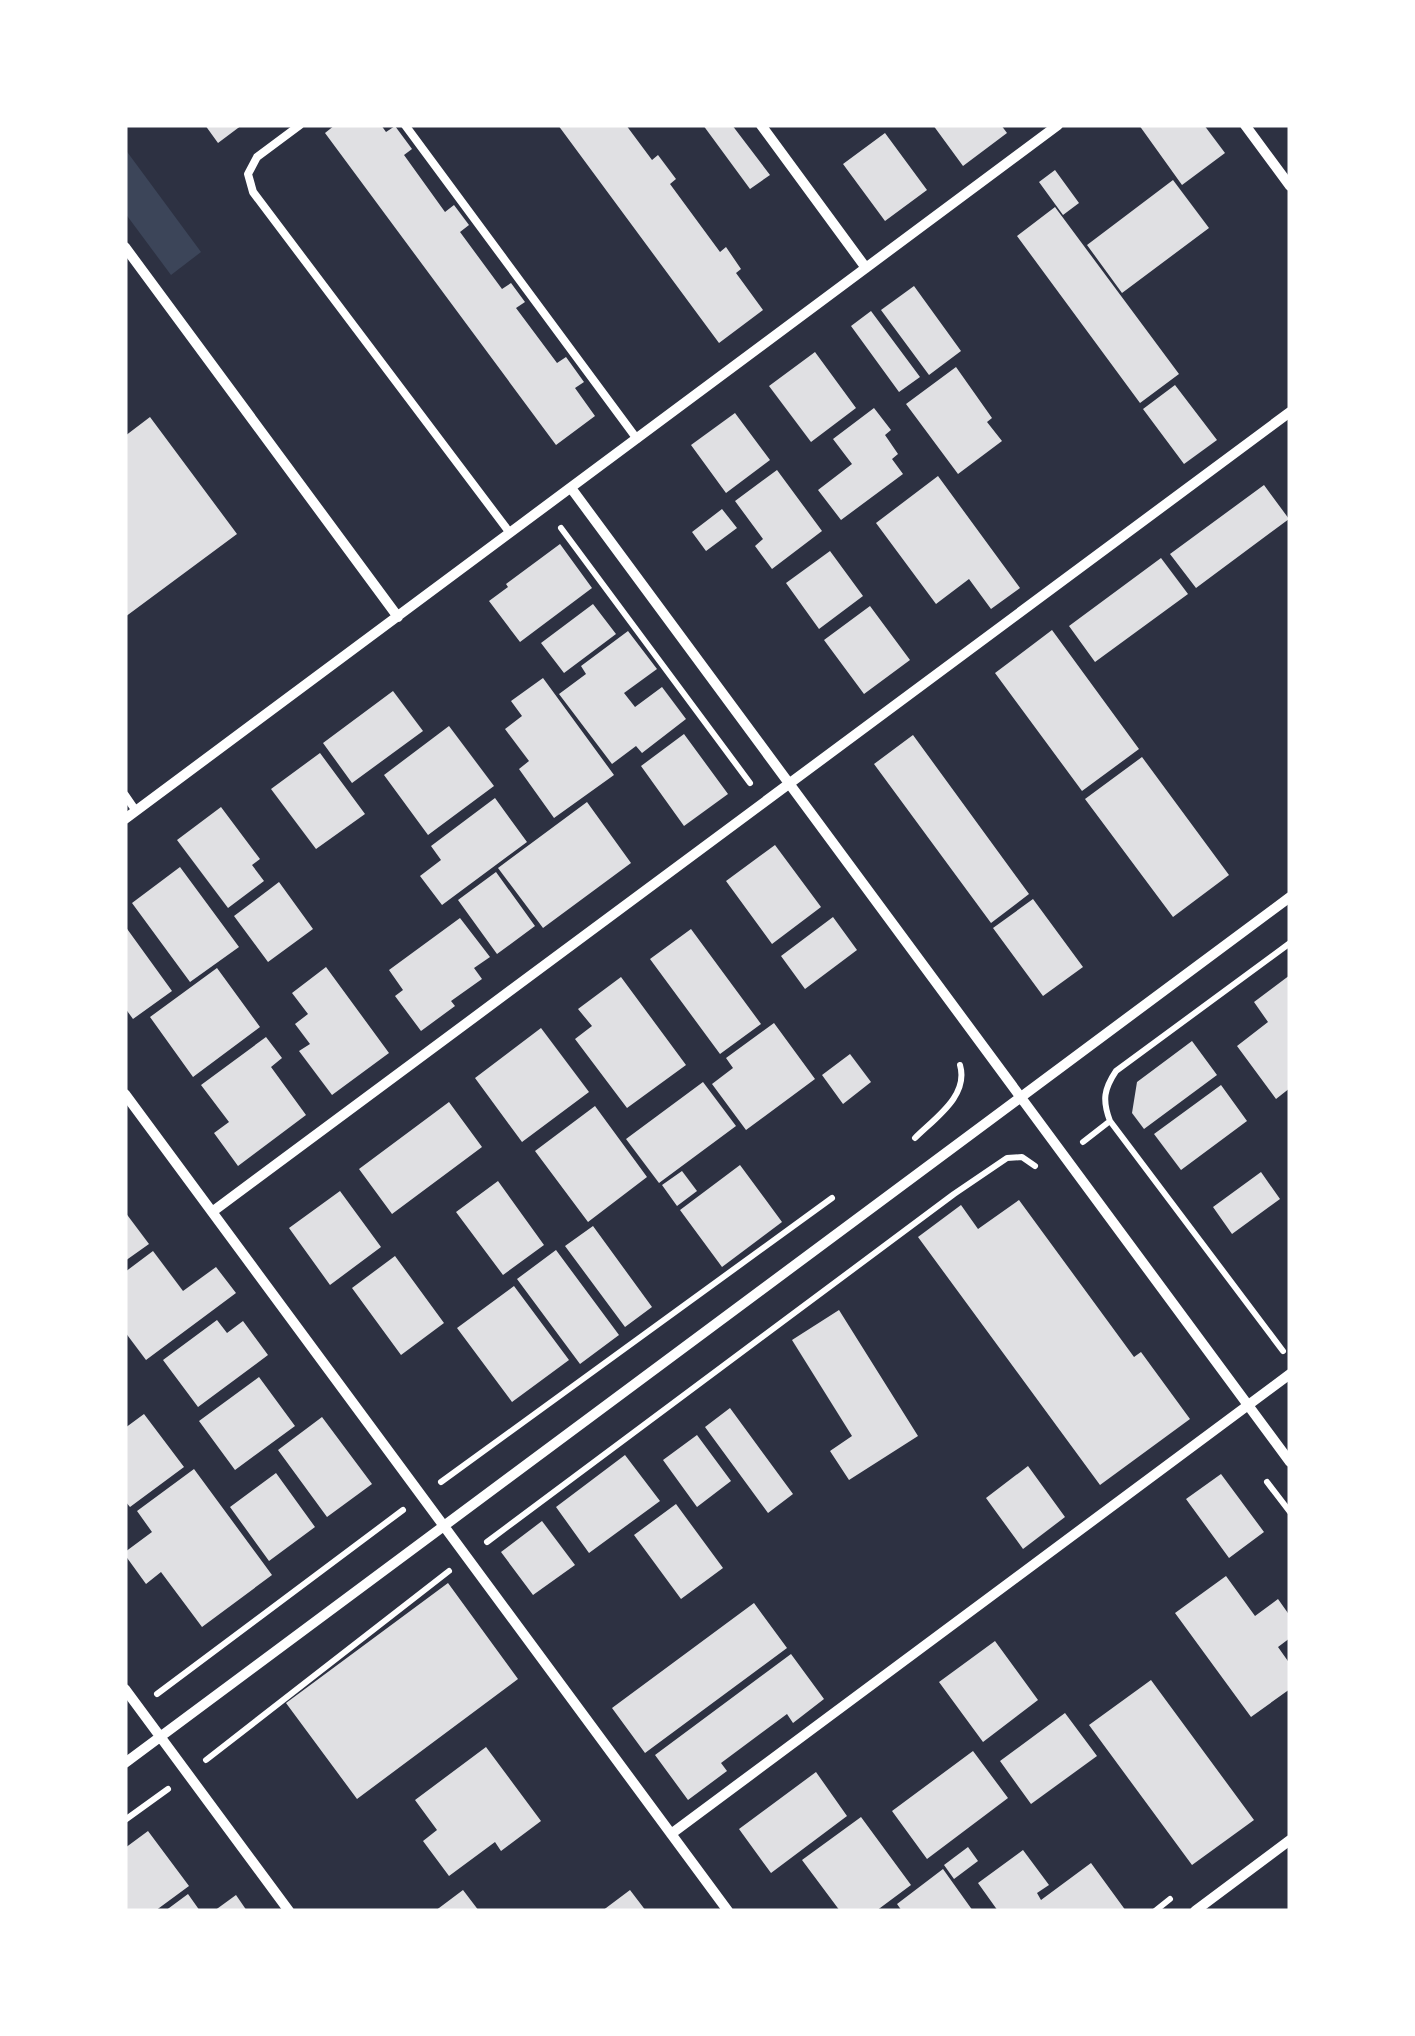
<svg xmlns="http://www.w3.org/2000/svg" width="1415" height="2036" font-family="'Varela Round',sans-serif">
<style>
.green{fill:#3c4559}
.building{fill:#e0e0e3}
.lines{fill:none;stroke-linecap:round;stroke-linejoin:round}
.path{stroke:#fff;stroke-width:6}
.service{stroke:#fff;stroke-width:8}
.minor{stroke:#fff;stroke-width:10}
</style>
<rect width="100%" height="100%" fill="#2d3142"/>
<path class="green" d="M125 149 201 252 171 275 125 213Z"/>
<path class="building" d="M205 125H242L218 143Z
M335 125H381L386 132 395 126 412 149 404 155 445 212 454 205 469 225 460 232 502 289 511 283 525 302 516 308 557 363 566 357 584 382 575 388 595 416 556 445 325 133Z
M558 125H626L652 160 658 155 676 179 670 184 720 252 726 247 741 269 736 273 763 310 719 343Z
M703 125H732L770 175 750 189Z
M933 125H1001L1007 133 963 166Z
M1139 125H1204L1225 153 1182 185Z
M885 133 927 190 885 221 843 164Z
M1055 170 1079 203 1063 215 1039 182Z
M1173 180 1209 228 1122 293 1087 245Z
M1055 207 1179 374 1140 403 1017 236Z
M914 286 961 351 929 375 881 310Z
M871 311 920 377 899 392 851 326Z
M815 352 856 408 811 442 769 386Z
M956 367 992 418 987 422 1002 441 958 474 906 404Z
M1175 385 1217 440 1184 464 1143 409Z
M874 408 891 430 885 435 898 454 892 459 903 474 841 520 818 490 852 464 833 439Z
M735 413 770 460 726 493 691 445Z
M150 417 237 534 125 617V436Z
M777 470 822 531 772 569 755 546 763 539 735 501Z
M938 476 1020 588 991 609 969 579 936 604 876 523Z
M1264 485 1289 519 1196 588 1170 554Z
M722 509 737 528 706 551 692 532Z
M560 544 592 588 520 642 489 601 508 587 506 584Z
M830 551 863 596 819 629 786 583Z
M1161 558 1188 594 1095 662 1069 626Z
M593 604 616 634 564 673 541 643Z
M870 606 910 660 864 694 824 640Z
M1052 630 1139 749 1082 791 995 673Z
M628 631 657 669 624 693 635 707 662 687 686 719 642 753 636 746 612 764 559 694 586 674 581 666Z
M543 678 614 775 554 818 519 769 529 761 505 729 522 716 511 701Z
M393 691 423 731 352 783 323 743Z
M449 726 494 786 428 835 384 775Z
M684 734 728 794 684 826 641 766Z
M913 735 1029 894 991 923 874 764Z
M320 753 365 814 316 849 271 789Z
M1142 757 1229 875 1173 917 1085 799Z
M495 798 527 842 442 905 420 876 441 860 431 846Z
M587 802 631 863 543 928 498 868Z
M221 807 260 859 252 865 264 881 228 908 177 840Z
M775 845 821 907 772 944 726 881Z
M180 867 239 947 190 982 132 903Z
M496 872 535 926 497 954 458 900Z
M279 882 313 929 268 962 234 916Z
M1033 899 1083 967 1043 996 993 928Z
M833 917 857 950 805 989 781 956Z
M460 918 490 957 474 968 482 979 451 1001 455 1006 421 1031 395 996 403 990 389 970Z
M125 926 172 991 133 1019 125 1008Z
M691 929 761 1024 720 1054 650 959Z
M326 967 389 1053 332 1095 299 1051 310 1044 295 1024 308 1014 292 993Z
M217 968 260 1027 193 1077 150 1017Z
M1290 975V1088L1276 1099 1237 1046 1268 1022 1254 1002Z
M621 977 686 1065 627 1108 575 1039 592 1026 578 1009Z
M774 1023 815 1079 746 1130 712 1084 733 1068 726 1058Z
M541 1028 589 1092 522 1142 475 1078Z
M266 1037 282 1058 271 1067 306 1115 238 1166 214 1133 229 1122 201 1085Z
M1192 1041 1217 1075 1144 1129 1132 1113 1137 1082Z
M850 1054 871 1082 843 1104 822 1075Z
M703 1082 736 1126 659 1183 626 1139Z
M1221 1085 1247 1121 1181 1170 1154 1134Z
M449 1102 482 1147 392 1214 359 1169Z
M595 1106 647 1177 588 1222 535 1151Z
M740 1165 782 1222 722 1267 680 1210Z
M682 1171 697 1191 677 1206 662 1185Z
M1261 1172 1280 1199 1232 1234 1213 1207Z
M498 1181 544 1245 503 1275 456 1212Z
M340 1191 381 1247 330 1285 289 1228Z
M1019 1200 1134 1357 1141 1352 1190 1419 1100 1485 918 1237 961 1205 978 1229Z
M125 1212 149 1244 125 1261Z
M593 1226 652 1307 625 1327 565 1246Z
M556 1250 619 1335 580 1364 517 1279Z
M153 1251 183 1291 216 1267 236 1293 146 1360 125 1332V1272Z
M395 1256 444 1323 401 1355 352 1288Z
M514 1286 569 1360 512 1402 457 1328Z
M839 1310 918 1436 849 1480 830 1451 852 1436 792 1340Z
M217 1320 227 1333 243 1321 268 1355 198 1407 163 1360Z
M259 1377 295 1426 235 1470 199 1421Z
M730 1408 793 1494 768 1513 705 1427Z
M144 1414 184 1467 130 1507 125 1501V1428Z
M322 1417 372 1484 327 1517 278 1450Z
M697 1435 731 1481 697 1507 663 1460Z
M625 1455 660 1501 589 1553 556 1507Z
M1028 1466 1065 1517 1023 1549 986 1498Z
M194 1469 272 1575 202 1627 161 1572 146 1584 125 1555V1552L152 1532 137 1511Z
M276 1473 315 1527 269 1561 230 1507Z
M1221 1474 1264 1532 1229 1558 1186 1499Z
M676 1504 723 1568 681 1599 634 1535Z
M542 1521 575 1565 533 1595 501 1552Z
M1226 1576 1255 1616 1278 1599 1290 1616V1638L1278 1647 1290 1664V1689L1251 1717 1175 1613Z
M448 1583 518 1679 357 1799 286 1703Z
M754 1603 787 1648 645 1753 612 1708Z
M995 1641 1038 1700 983 1742 939 1682Z
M791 1654 824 1699 793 1723 787 1714 721 1763 727 1771 688 1800 655 1755Z
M1151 1680 1254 1820 1192 1865 1089 1725Z
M1065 1713 1097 1756 1031 1804 1000 1761Z
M486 1747 541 1821 501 1851 495 1842 449 1876 423 1841 437 1830 415 1800Z
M973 1751 1008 1798 927 1859 892 1811Z
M816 1772 847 1816 771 1873 739 1829Z
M861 1817 911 1885 876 1911H840L802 1860Z
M148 1831 189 1886 155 1911H125V1848Z
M968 1847 978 1861 954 1879 944 1865Z
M1023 1850 1049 1885 1037 1893 1041 1900 1091 1863 1126 1911H998L978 1883Z
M943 1869 973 1911H902L897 1904Z
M463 1890 479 1911H435Z
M630 1890 646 1911H602Z
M188 1894 200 1911H165Z
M236 1895 247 1911H214Z"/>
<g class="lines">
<path class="path" d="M561 528 750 783
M915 1138C935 1118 969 1096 960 1065
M1083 1142 1110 1121
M1283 1351 1110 1121C1102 1100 1104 1089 1116 1071L1290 943
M441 1482 832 1198
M1267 1482 1290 1512
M487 1542 954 1194 1007 1158 1022 1157 1035 1166
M157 1694 403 1510
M206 1760 449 1571
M125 1820 168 1789
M1155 1911 1170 1899"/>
<path class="service" d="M300 125 257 157 248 174 253 192 510 533
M405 125 637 439
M125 795 136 811"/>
<path class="minor" d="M761 125 866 268
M1245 125 1290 186
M125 247 398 617
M571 488 1290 1462
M125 819 1058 125
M125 1094 728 1911
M212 1212 1290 412
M125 1689 289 1911
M125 1763 1290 897
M671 1834 1290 1374
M1195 1911 1290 1840"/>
</g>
<rect width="1415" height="2036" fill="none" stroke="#ffffff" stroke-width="255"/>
</svg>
